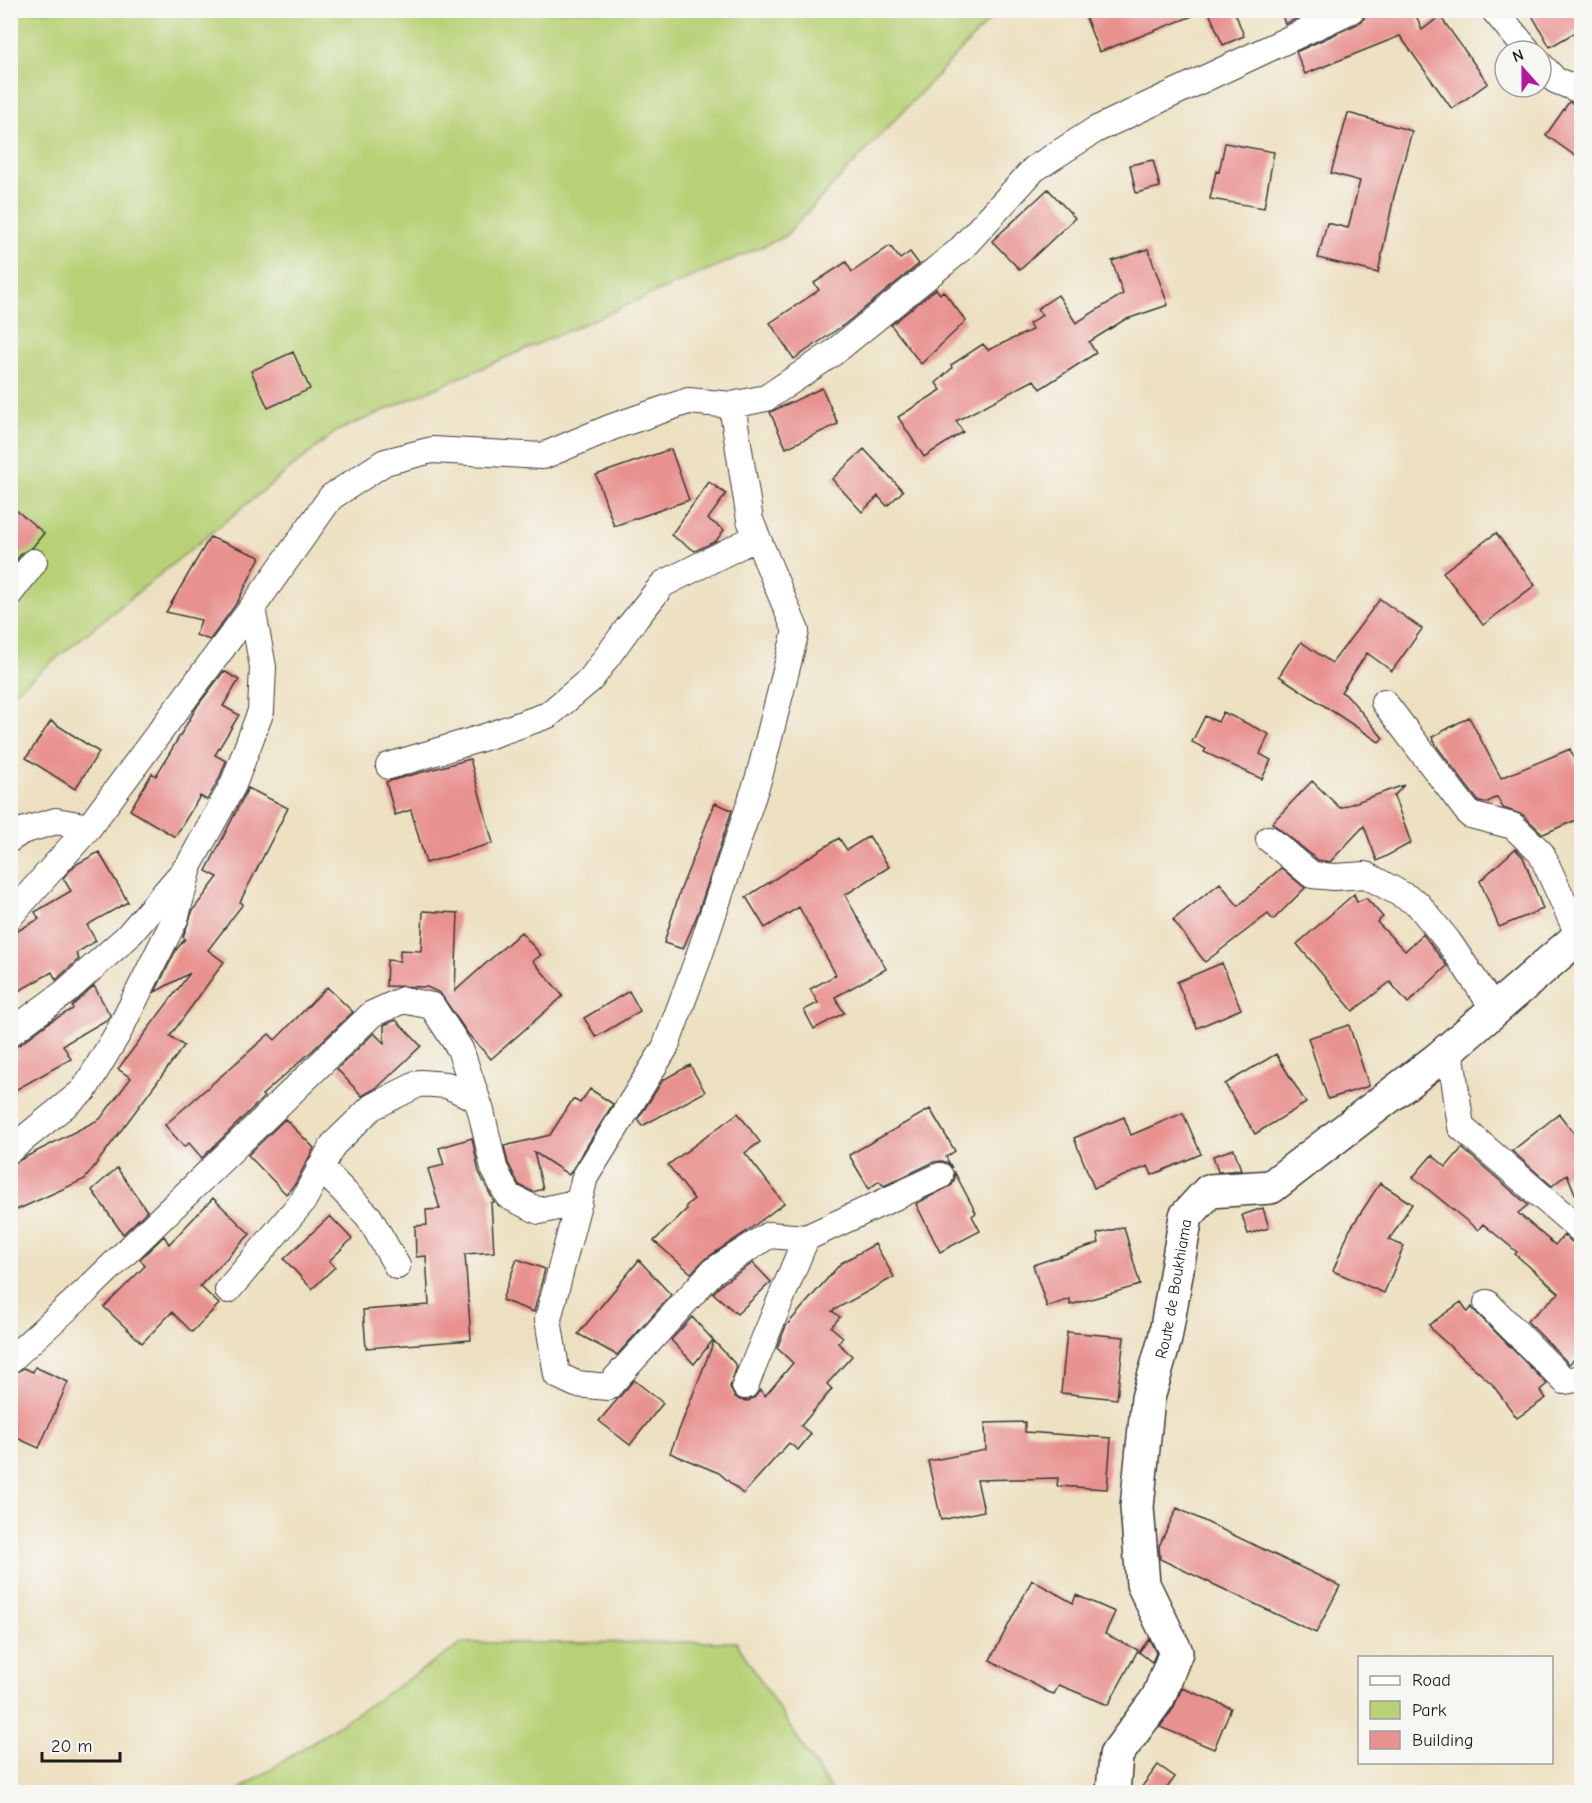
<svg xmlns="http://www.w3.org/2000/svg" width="1592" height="1803" font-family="'Comic Neue',sans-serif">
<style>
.green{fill:#b8d177;stroke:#6a764a;stroke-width:1.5}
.building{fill:#e89290}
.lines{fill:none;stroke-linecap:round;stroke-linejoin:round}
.minor-casing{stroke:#3b3935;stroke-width:28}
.tertiary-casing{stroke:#3b3935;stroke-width:36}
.minor{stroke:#fff;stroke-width:26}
.tertiary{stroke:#fff;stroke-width:33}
.labels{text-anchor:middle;stroke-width:6;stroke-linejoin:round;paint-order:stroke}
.street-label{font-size:16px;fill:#1c1c1c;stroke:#f6f6f2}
</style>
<rect width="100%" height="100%" fill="#f6f6f2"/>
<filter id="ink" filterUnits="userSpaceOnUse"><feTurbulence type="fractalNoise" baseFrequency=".0167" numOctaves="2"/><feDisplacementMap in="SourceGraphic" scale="12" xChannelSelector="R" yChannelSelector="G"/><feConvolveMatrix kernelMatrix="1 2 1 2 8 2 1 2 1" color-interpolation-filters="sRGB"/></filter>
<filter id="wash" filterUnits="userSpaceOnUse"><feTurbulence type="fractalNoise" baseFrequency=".008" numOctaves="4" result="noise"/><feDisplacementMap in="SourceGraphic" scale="24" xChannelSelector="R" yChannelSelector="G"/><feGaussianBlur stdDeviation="1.35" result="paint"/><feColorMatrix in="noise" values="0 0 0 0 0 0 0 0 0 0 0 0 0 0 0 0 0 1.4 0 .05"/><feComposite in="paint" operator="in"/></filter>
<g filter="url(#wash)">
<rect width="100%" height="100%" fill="#ede0c0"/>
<path class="green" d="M11 11H998L784 237 337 431 11 695Z
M736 1642 832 1792H236L463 1643Z"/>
<g id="blocks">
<path class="building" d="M1083 10H1203V12L1099 52Z
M1208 10H1234L1244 36 1223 45Z
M1280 10H1315L1285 24Z
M1366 10H1414L1422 30 1440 16 1488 83 1452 109 1400 36 1305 74 1296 52 1357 24 1364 18Z
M1529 10H1581V29L1550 47Z
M1569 102 1581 106V160L1546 135Z
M1348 113 1412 131 1394 196 1378 273 1318 258 1327 223 1348 228 1360 181 1331 173Z
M1225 143 1274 152 1264 208 1210 199 1216 171 1219 172Z
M1153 160 1160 187 1136 193 1130 165Z
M1048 189 1075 218 1020 270 992 241Z
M890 246 900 259 910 252 919 264 845 324 794 359 770 323 819 290 814 283 846 262 852 272Z
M1148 249 1168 305 1124 320 1089 342 1096 353 1040 389 1034 380 956 421 963 432 924 457 898 417 941 390 936 383 952 368 951 365 983 344 988 350 1032 330 1029 324 1042 315 1037 309 1058 295 1076 323 1123 294 1112 261Z
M936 289 940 294 943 291 966 321 921 364 891 325Z
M293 352 310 389 268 408 251 371Z
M822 388 838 424 786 448 770 412Z
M671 449 689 500 614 526 596 475Z
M864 449 903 491 887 506 878 496 862 512 832 479Z
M709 482 726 494 708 519 724 530 716 541 695 551 671 535Z
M10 505 44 533 32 548 22 553 10 568Z
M1496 533 1535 585 1483 625 1443 572Z
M210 537 260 557 238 601 210 640 196 635 201 620 166 612Z
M1380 599 1422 629 1392 671 1367 653 1341 692 1348 696 1383 738 1379 742 1279 676 1301 642 1332 663Z
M224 671 239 680 223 706 239 715 215 755 226 761 219 779 207 800 200 796 175 837 130 810 152 773 156 776 198 705Z
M1223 712 1269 734 1260 754 1271 760 1262 779 1204 752 1206 749 1192 742 1205 716 1218 722Z
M1469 717 1501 778 1570 749 1581 776V818L1543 834 1523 815 1503 808 1497 797 1486 803 1479 802 1438 748 1432 737Z
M51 721 99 752 75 789 26 758Z
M470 759 493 843 426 863 411 810 395 815 386 782Z
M1312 781 1340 808 1404 785 1394 796 1411 843 1377 861 1364 826 1330 862 1318 860 1272 823Z
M248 788 288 808 240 902 243 904 208 950 224 962 170 1036 184 1046 85 1179 10 1213V1165L100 1119 131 1078 118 1069 190 973 155 992 176 950 185 939 183 937 193 910 218 877 206 871Z
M715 803 732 810 698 913 683 949 664 943 680 891Z
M869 836 889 867 845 895 886 969 835 997 844 1013 814 1029 804 1010 818 1003 810 989 836 975 799 907 765 928 746 897 839 838 847 850Z
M1515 849 1523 857 1543 909 1499 927 1480 881Z
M99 852 128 902 87 925 96 941 76 953 79 959 56 980 52 972 10 996V935L39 919 35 912 71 891 63 878 75 865Z
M1281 868 1305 888 1273 920 1268 914 1205 962 1173 920 1220 883 1238 906Z
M1354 894 1357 902 1366 898 1383 917 1377 922 1405 951 1423 934 1447 966 1408 1003 1390 982 1353 1011 1297 944Z
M423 911 458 913 455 991 521 932 541 955 533 961 563 996 491 1059 468 1034 440 993 427 987 386 986 387 960 400 961V950L421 951Z
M1222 963 1241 1009 1197 1028 1177 982Z
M94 986 110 1015 108 1019 63 1045 71 1059 10 1093V1048L19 1045 51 1021 73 1009 72 1006Z
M327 987 353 1012 312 1051 262 1095 264 1097 202 1158 189 1143 184 1147 165 1125 269 1034 275 1040Z
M629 991 640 1011 596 1037 584 1018Z
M396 1020 421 1046 378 1087 362 1096 337 1069 374 1033 384 1043V1025Z
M1349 1025 1369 1086 1328 1099 1308 1038Z
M1276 1054 1306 1103 1255 1134 1225 1084Z
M690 1065 705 1092 642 1126 638 1119 663 1080Z
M590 1089 613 1104 569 1175 534 1152 543 1189 533 1192 519 1185 508 1163 504 1146 550 1135 573 1099 580 1103Z
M930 1109 955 1151 946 1157 952 1168 948 1163 942 1161 934 1162 884 1186 879 1181 869 1189 849 1155Z
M738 1113 760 1142 745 1153 784 1203 746 1232 705 1259 691 1273 654 1241 687 1209 686 1206 694 1199 668 1165Z
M1183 1113 1201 1154 1152 1175 1148 1166 1094 1188 1074 1138 1124 1117 1131 1135Z
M1559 1114 1581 1142V1208L1567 1174 1552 1186 1512 1151Z
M285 1119 314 1148 295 1184 286 1194 248 1155Z
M472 1138 479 1172 494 1202 491 1203 494 1252 465 1254 471 1340 366 1348 363 1310 429 1305 426 1256 416 1257 415 1226 427 1225 426 1210 440 1209 428 1169 444 1165 439 1148Z
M1462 1148 1528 1205 1518 1213 1555 1245 1564 1235 1573 1243 1581 1246V1353L1569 1364 1527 1321 1559 1293 1515 1254 1517 1252 1483 1224 1478 1230 1413 1177 1432 1155 1446 1167Z
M1234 1149 1241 1170 1218 1172 1213 1156Z
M117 1168 147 1211 123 1234 92 1190Z
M954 1171 976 1213 972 1216 980 1231 940 1252 916 1204 952 1185 955 1178Z
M1380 1183 1412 1204 1389 1240 1404 1246 1384 1293 1333 1271 1349 1231Z
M213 1198 250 1234 200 1286 219 1304 192 1332 172 1312 142 1343 104 1307 145 1266 140 1259 164 1236 169 1244Z
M1263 1208 1269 1228 1248 1234 1242 1215Z
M330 1216 352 1239 329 1261 335 1267 312 1289 284 1259Z
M1124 1227 1140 1285 1070 1305V1299L1047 1307 1033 1265 1099 1243 1097 1234Z
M875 1244 894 1277 832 1311 840 1317 831 1327 843 1337 838 1343 852 1356 827 1384 832 1389 801 1426 811 1434 798 1450 789 1443 743 1494 719 1473 670 1453 714 1341 737 1366 730 1387 734 1396 740 1400 748 1401 755 1397 760 1390 765 1396 793 1363 777 1348 786 1326 841 1263Z
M517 1259 545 1269 534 1312 502 1300Z
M639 1260 671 1295 617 1355 578 1334Z
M753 1263 771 1282 737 1314 713 1293 723 1283Z
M1461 1302 1468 1312 1472 1307 1473 1309 1547 1384 1540 1390 1546 1398 1517 1418 1492 1384 1434 1332 1429 1325Z
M692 1317 713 1340 694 1364 671 1340Z
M1067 1332 1124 1337 1117 1399 1061 1393Z
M35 1367 68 1382 39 1448 10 1435V1375L24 1368 33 1372Z
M634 1380 663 1403 630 1445 599 1421Z
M1025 1422V1432L1111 1438 1107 1489 1057 1486 1058 1478 977 1480 984 1511 941 1520 928 1461 986 1450 985 1423Z
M1177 1508 1340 1586 1316 1633 1160 1559 1159 1546Z
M1032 1580 1073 1603 1076 1595 1115 1612 1105 1634 1138 1650 1108 1705 1059 1685 1054 1694 1048 1692 990 1660Z
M1149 1639 1156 1653 1152 1662 1139 1652Z
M1182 1688 1231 1708 1214 1749 1160 1727 1173 1709Z
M1158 1765 1175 1777 1164 1792H1138Z"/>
</g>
</g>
<g filter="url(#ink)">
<use href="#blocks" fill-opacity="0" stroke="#3b3935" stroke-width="1.5"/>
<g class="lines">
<defs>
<path id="minor" d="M1494 10 1528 51
M1541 65 1555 80 1582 91
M732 405 750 520 796 631 759 777 698 959 665 1048 585 1177 548 1319 557 1375 576 1384 608 1387 713 1271 769 1235 806 1238 940 1176
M10 593 34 562
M1384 702 1470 815 1513 826 1541 853 1579 936
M389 766 485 737 548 715 591 679 628 628 663 584 757 537
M10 839 22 831 56 821 89 827
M1269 839 1312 875 1334 877 1366 875 1417 903 1448 941 1495 1010
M10 916 89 827 252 608
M10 1033 64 993 127 937 189 865 233 785 261 711 263 667 252 608 331 497 385 462 432 450 543 456 612 427 688 401 732 405 766 398 833 353 960 250 1034 169 1095 130 1351 10
M1450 1049 1461 1127 1582 1231
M10 1150 84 1090 118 1033 175 919 188 871
M320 1167 369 1217 397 1266
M228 1290 303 1201 333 1145 372 1107 420 1083 447 1085 477 1099
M1487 1303 1565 1381 1582 1378
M10 1360 86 1291 372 1014 403 1000 432 1006 460 1049 481 1111 494 1168 508 1196 539 1211 579 1202
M745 1386 806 1238"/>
<g id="tertiary">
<path id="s1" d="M1113 1792 1116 1755 1158 1698 1176 1652 1143 1584 1137 1507 1148 1398 1165 1339 1186 1216 1209 1191 1271 1187 1439 1058 1582 934"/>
</g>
</defs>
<use href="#minor" class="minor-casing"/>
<use href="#tertiary" class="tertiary-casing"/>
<use href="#minor" class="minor"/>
<use href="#tertiary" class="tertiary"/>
</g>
</g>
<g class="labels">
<g class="street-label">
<text dy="6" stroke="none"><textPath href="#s1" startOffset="532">Route de Boukhiama</textPath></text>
</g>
</g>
<rect width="1592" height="1803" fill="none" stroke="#f6f6f2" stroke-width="36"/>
<rect x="1358" y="1656" width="195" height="108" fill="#f6f6f2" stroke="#9f9f9c" stroke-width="1.5"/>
<rect x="1370" y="1676" width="30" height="9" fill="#ffffff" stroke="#9f9f9c" stroke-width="1.5"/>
<text x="1412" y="1686" font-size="18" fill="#1c1c1c">Road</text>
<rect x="1370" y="1701" width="30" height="18" fill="#b8d177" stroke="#9f9f9c" stroke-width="1.5"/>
<text x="1412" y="1716" font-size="18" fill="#1c1c1c">Park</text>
<rect x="1370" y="1731" width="30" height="18" fill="#e89290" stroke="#9f9f9c" stroke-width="1.5"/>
<text x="1412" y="1746" font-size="18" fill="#1c1c1c">Building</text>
<g transform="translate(1523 69) rotate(339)"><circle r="28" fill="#f6f6f2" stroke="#9f9f9c" stroke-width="1.5"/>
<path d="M0-4.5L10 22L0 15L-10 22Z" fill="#b5179e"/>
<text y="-9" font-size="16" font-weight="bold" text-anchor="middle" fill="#1c1c1c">N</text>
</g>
<path d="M42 1752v9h78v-9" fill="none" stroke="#1c1c1c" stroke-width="3"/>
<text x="51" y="1752" font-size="18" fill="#1c1c1c" stroke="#f6f6f2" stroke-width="4.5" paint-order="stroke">20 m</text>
</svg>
